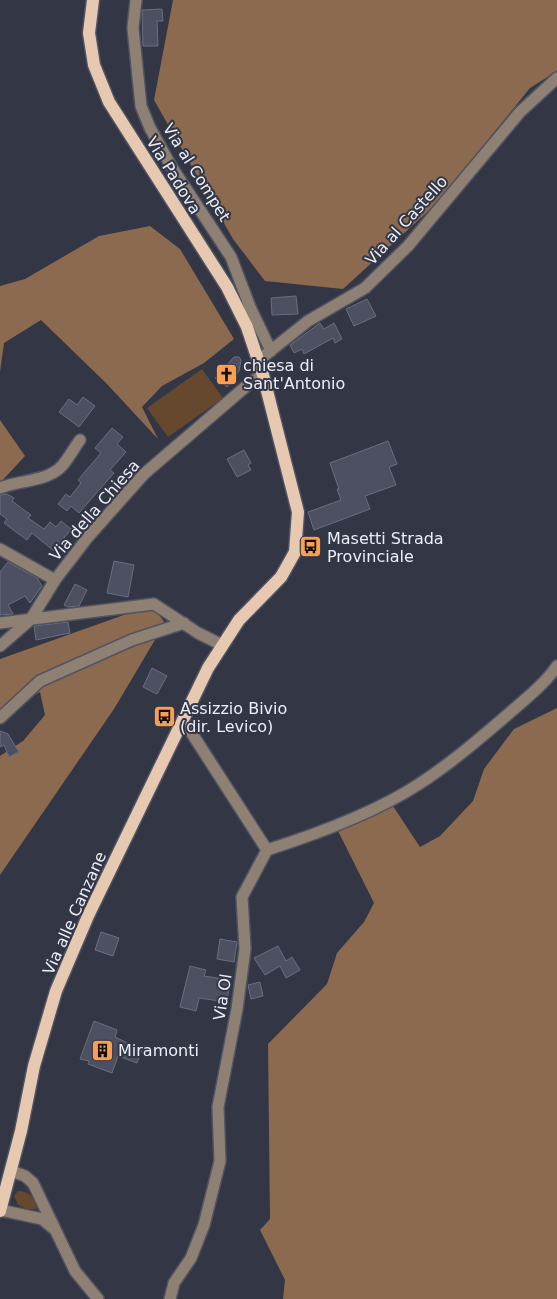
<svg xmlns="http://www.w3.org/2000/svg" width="557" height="1299" font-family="'DejaVu Sans',sans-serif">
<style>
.green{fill:#66482f}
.forest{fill:#8b6a50}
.building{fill:#4c5061;stroke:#6a6e7f}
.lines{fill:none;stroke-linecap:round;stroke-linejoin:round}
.minor-casing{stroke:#505362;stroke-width:14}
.major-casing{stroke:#505362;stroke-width:15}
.minor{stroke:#8f8074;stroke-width:11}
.major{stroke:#e7c8b0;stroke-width:12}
.labels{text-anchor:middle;stroke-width:4;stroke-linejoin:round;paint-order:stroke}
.street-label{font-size:16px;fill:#ebeef8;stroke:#323645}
.poi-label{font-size:16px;fill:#ebeef8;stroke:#323645;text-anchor:start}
</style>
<rect width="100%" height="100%" fill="#323645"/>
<path class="green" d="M202 369 223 398 168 437 147 408Z
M18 1191C29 1190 35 1199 37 1209H27L18 1205 14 1196Z"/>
<path class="forest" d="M173 0H557V71L530 88 436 204 343 289 265 281 233 239 154 100Z
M150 226 180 249 234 339 204 363 162 386 142 407 158 439 107 384 41 320 4 343 0 372V286L25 279 99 236Z
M0 420 25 456 0 483Z
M152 605 165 623 114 709 0 875V756L23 741 45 715 40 692 0 711V659Z
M557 708V1299H283L285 1280 260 1230 270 1219 268 1044 327 984 337 953 364 922 374 903 338 831 393 806 420 847 440 836 473 801 484 769 514 729Z"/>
<path class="building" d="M162 9 163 21H157L158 46H143L142 10Z
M296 296 298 314 272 315 271 298Z
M367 299 376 316 354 326 346 309Z
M320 323 324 329 334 323 342 339 335 343 333 338 304 354 302 349 294 353 290 345Z
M234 357H239L241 360 239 371 227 387 215 378Z
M83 397 95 406 79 427 59 412 69 399 77 405Z
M112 428 123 437 117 444 126 452 110 470 114 473 79 513 71 506 67 511 58 504 66 494 70 497 81 483 78 480 101 453 95 448Z
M388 441 397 464 389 467 396 485 365 496 370 509 314 530 308 512 341 500 337 489H339L330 463Z
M244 450 251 463 248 465 251 470 237 477 227 459Z
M7 494 14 498 12 501 31 515 28 518 44 529 50 522 56 527 61 521 71 529 54 551 32 533 27 540 4 523 7 519 0 514V495Z
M114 561 134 565 128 597 107 593Z
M8 562 37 578 42 586 30 603 25 596 8 605 13 614 0 615V572Z
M75 584 87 590 79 606 68 607 64 605Z
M68 622 70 633 36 640 34 626Z
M152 668 167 676 157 694 143 687Z
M0 731 8 734 19 752 9 757 4 745 0 747Z
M101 932 119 938 113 956 95 950Z
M220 939 237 942 234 962 217 959Z
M278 946 286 961 292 957 300 970 286 978 280 966 265 975 254 958Z
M190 966 206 970 204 976 230 980 227 1002 199 998 196 1011 180 1007Z
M260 982 263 996 251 999 248 985Z
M94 1021 117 1030 115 1037 142 1050 137 1063 118 1056 112 1073 88 1064 89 1061 80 1059Z"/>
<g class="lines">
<defs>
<path id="minor" d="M136 0 133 28 141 106 150 128 171 166 231 257 250 307 271 351
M259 360 308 321 365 288 408 246 520 112 557 78
M0 488C19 480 47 482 62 466 69 458 74 448 80 440
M0 549 55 580
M0 623 154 604 198 633 222 645
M0 646 31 619 55 580 88 537 144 474 250 383 263 375
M0 718 40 681 132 640 184 623
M267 850C317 834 375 813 419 784 450 764 478 740 506 716 523 701 544 685 557 666
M11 1171 25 1176 33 1183 75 1271 98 1299
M0 1210 42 1219 53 1228
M170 1299 174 1283 191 1258 204 1225 220 1161 218 1107 237 1009 245 949 242 897 267 850 191 732 182 721"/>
<path id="major" d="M0 1211 21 1131 34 1066 56 991 88 916 208 668 239 620 281 577 295 552 298 512 263 375 247 327 227 287 109 102 94 65 89 33 93 0"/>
</defs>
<use href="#minor" class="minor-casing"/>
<use href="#major" class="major-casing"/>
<use href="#minor" class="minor"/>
<use href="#major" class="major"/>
</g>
<defs>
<symbol id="church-square" viewBox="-11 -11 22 22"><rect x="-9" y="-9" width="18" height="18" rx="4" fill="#f99f4d" stroke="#323645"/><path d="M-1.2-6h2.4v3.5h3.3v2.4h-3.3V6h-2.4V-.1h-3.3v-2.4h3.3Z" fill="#111"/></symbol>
<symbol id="bus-square" viewBox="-11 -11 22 22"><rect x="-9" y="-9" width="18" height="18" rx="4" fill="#f99f4d" stroke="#323645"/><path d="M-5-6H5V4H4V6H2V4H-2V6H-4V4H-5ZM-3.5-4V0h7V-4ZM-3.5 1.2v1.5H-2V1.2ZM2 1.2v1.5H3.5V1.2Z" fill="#111"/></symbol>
<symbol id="building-square" viewBox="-11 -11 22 22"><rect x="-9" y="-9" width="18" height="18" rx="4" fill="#f99f4d" stroke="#323645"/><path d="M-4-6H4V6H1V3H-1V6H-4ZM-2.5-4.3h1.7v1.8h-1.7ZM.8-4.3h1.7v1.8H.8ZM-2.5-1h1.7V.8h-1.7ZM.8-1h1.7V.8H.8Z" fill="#111"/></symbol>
</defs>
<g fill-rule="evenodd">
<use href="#church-square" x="214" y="362" width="25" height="25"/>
<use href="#bus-square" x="298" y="534" width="25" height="25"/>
<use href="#bus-square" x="152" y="704" width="25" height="25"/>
<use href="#building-square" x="90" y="1038" width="25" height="25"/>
</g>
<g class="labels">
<g class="street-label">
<text transform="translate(197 172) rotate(58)" y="6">Via al Compet</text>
<text transform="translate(174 175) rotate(58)" y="6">Via Padova</text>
<text transform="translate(406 220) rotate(-48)" y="6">Via al Castello</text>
<text transform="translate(94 510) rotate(-49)" y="6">Via della Chiesa</text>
<text transform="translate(74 913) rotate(-66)" y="6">Via alle Canzane</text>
<text transform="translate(222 997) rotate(-81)" y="6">Via Ol</text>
</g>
<g class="poi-label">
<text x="243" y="371">chiesa di<tspan x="243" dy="18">Sant'Antonio</tspan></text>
<text x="327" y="544">Masetti Strada<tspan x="327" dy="18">Provinciale</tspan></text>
<text x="180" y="714">Assizzio Bivio<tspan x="180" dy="18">(dir. Levico)</tspan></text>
<text x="118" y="1056">Miramonti</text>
</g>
</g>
</svg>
